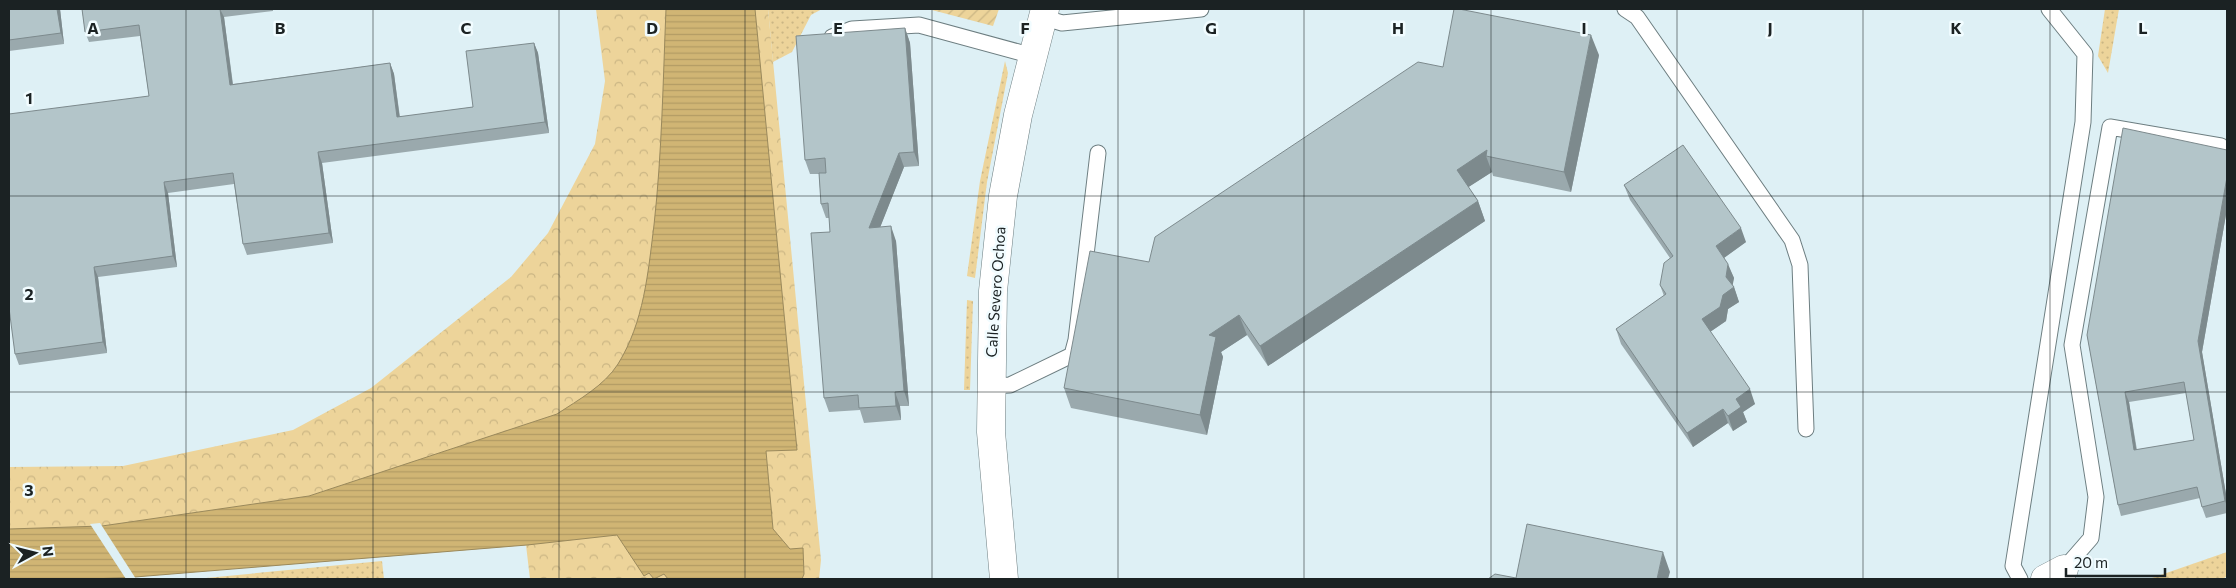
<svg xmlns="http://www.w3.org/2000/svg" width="2236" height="588" font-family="Commissioner,sans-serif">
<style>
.grass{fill:url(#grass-dots)}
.forest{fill:url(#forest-crowns)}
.garden{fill:url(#garden-furrows)}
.water{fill:url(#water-rules);stroke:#9a895c}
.pier{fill:#def0f5}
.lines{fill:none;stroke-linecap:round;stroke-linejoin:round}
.lane-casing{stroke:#6d7e81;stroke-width:17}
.street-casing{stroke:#6d7e81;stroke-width:29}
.secondary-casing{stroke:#6d7e81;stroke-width:29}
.lane{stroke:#fff;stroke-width:15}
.street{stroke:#fff;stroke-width:28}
.secondary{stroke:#fff;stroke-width:28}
.wall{fill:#9aa9ad;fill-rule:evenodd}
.shaded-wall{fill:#7d8a8d}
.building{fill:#b3c5c9;stroke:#7d8a8d;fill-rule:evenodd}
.grid{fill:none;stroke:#1b2223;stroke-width:1;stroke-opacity:0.55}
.labels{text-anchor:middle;stroke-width:5;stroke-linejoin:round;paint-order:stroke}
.street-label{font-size:15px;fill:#1b2223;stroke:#f1fcff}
.grid-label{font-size:16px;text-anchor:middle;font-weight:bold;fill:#1b2223;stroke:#f1fcff;stroke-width:5;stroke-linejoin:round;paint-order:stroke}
</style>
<defs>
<pattern id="grass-dots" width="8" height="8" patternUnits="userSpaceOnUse" patternTransform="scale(1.25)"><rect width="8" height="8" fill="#edd49a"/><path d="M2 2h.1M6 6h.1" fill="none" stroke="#cbb684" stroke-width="1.8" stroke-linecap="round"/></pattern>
<pattern id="forest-crowns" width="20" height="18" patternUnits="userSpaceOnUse" patternTransform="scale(1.25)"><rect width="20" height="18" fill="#edd49a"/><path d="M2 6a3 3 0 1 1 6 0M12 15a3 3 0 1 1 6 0" fill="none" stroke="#cbb684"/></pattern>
<pattern id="garden-furrows" width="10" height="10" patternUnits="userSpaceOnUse" patternTransform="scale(1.25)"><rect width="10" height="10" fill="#edd49a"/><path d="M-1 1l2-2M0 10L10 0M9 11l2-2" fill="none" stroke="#cbb684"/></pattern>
<pattern id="water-rules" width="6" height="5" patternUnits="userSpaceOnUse" patternTransform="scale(1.25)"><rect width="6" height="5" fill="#d0b574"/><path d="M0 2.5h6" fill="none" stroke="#b29b64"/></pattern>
</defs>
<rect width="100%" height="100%" fill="#def0f5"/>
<path class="grass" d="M768 9H822L811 15 792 52 773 62Z
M2105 9H2119L2108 73 2098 56Z
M1005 61 1008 73 987 182 975 278 967 276 980 181Z
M967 300 973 301 970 390H964Z
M2227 552V576L2223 579H2149Z
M382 561 384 579H206V578Z"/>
<path class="forest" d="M596 9H768L821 560 819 579H530L526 545 135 577 93 579H9V467L123 466 293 430 371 388 511 277 548 233 595 144 605 81Z"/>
<path class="garden" d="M928 9H999L993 26Z"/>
<path class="water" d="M666 9H755L797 450 766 451 773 529 790 549 803 548 804 574 802 579H668L664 574 654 579 649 573 644 576 617 535 527 545 135 577 93 579H9V529L102 526 309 496 557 414C578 400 604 386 618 364 644 322 648 273 654 225 662 153 663 81 666 9Z"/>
<path class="pier" d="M100 523 102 526 136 579H126L90 524Z"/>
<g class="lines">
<defs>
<path id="lane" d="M1625 9 1637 17 1792 240 1800 265 1806 429
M1042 17 1062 23 1201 9
M832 37 852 29 919 25 1033 56
M991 386 1010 385 1072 355 1076 340 1098 153
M2064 569 2091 538 2096 497 2072 345 2110 127 2221 146
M2020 579 2013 566 2083 122 2085 54 2049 9"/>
<path id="street" d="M2045 579 2064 569"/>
<path id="secondary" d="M1004 579 991 432 993 291 1003 196 1018 115 1045 9"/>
</defs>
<use href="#lane" class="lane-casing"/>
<use href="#street" class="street-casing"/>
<use href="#secondary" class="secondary-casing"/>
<use href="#lane" class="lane"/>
<use href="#street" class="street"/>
<use href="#secondary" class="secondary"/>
</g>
<path class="wall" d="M9 9H60L64 44 9 51Z
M82 9H273V11L224 17 233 84 390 63 394 74 400 117 473 107 534 43 538 53 549 133 322 163 333 243 247 255 243 244 234 184 168 193 177 267 98 277 107 353 19 365 15 354 149 96 140 36 89 42 85 32Z
M905 28 910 43 919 166 904 167 880 227 896 241 909 406H900L901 420 864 423 860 410 829 412 824 398 830 232 829 218H826L821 204 819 174H810L805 160Z
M1599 55 1571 192 1493 176 1492 172 1468 187 1478 201 1485 221 1268 366 1247 335 1221 352 1223 357 1207 435 1071 408 1064 388 1149 262Z
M2227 150V209L2202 352 2227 500V513L2206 518 2202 507 2200 498 2121 516 2118 505 2087 335ZM2186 393 2194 440 2137 450 2129 402Z
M1624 185 1746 242 1724 258 1734 278 1732 285 1734 287 1739 302 1728 309 1726 321 1710 332 1755 404 1743 412 1747 422 1733 431 1728 423 1693 447 1621 344 1616 329 1664 296 1660 285 1670 258 1630 200Z"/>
<path class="shaded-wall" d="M57 9H60L64 44 61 33Z
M220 9 224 17 234 95 230 85Z
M905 28 910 43 919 166 914 152Z
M1591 35 1599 55 1571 192 1564 172Z
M534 43 538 53 549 133 545 122Z
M390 63 394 74 401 128 397 117Z
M1487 150 1486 156 1492 172 1464 190 1457 170Z
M318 152 322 163 333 243 329 233Z
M899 153 904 167 874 243 869 228Z
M2227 177V209L2202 352 2227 500V506L2225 501 2198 341Z
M164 182 168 193 177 267 173 256Z
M1478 201 1485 221 1268 366 1260 346Z
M891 226 896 241 909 406 904 391Z
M1741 228 1746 242 1721 260 1716 246Z
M1728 264 1734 278 1732 289 1734 287 1739 302 1728 309 1726 321 1707 334 1702 319 1726 277Z
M94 267 98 277 107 353 103 342Z
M1239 315 1247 335 1221 352 1223 357 1207 435 1200 415 1209 335Z
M1750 389 1755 404 1743 412 1747 422 1733 431 1728 416 1736 399Z
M895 392 900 406 901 420 896 406Z
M2125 392 2129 402 2138 461 2134 450Z
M1723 409 1728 423 1693 447 1687 433Z
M1663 552 1670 572 1668 579H1657Z"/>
<path class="building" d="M9 9H57L61 33 9 40Z
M82 9H220L230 85 390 63 397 117 473 107 466 51 534 43 545 122 318 152 329 233 243 244 233 173 164 182 173 256 94 267 103 342 15 354 9 308V114L149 96 139 25 85 32Z
M1454 9H1459L1591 35 1564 172 1486 156 1487 150 1457 170 1478 201 1260 346 1239 315 1209 335 1216 337 1200 415 1064 388 1090 251 1149 262 1155 237 1418 62 1443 67Z
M905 28 914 152 899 153 869 228 891 226 904 391 895 392 896 406 859 408 858 395 824 398 811 233 830 232 828 203 821 204 819 173H826L825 158 805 160 796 36Z
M2123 128 2227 150V177L2198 341 2225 501 2202 507 2197 487 2118 505 2087 335ZM2184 382 2194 440 2134 450 2125 392Z
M1683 145 1741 228 1716 246 1728 264 1726 277 1734 287 1723 295 1720 307 1702 319 1750 389 1736 399 1741 407 1728 416 1723 409 1687 433 1616 329 1666 294 1660 285 1664 263 1673 256 1624 185Z
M1527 524 1663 552 1657 579H1488L1495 574 1516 578Z"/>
<path class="grid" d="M186 9V579M373 9V579M559 9V579M745 9V579M932 9V579M1118 9V579M1304 9V579M1491 9V579M1677 9V579M1863 9V579M2050 9V579M9 196H2227M9 392H2227"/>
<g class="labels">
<g class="street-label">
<text transform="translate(996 292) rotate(-86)" y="5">Calle Severo Ochoa</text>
</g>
</g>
<g class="grid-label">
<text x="93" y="34">A</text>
<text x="280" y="34">B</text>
<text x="466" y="34">C</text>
<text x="652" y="34">D</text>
<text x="838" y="34">E</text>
<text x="1025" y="34">F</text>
<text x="1211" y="34">G</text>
<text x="1398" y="34">H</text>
<text x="1584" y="34">I</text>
<text x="1770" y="34">J</text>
<text x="1956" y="34">K</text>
<text x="2143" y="34">L</text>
<text x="29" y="104">1</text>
<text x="29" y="300">2</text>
<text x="29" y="496">3</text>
</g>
<rect width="2236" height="588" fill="none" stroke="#1b2223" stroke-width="20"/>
<g transform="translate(35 553) rotate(83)" stroke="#f1fcff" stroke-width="4" paint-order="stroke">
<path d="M0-4L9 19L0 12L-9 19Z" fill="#1b2223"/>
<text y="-8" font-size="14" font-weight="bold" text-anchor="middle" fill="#1b2223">N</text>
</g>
<path d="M2066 568v8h99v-8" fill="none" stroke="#1b2223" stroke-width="2.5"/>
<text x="2074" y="568" font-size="15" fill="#1b2223" stroke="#f1fcff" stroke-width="4" paint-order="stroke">20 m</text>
</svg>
